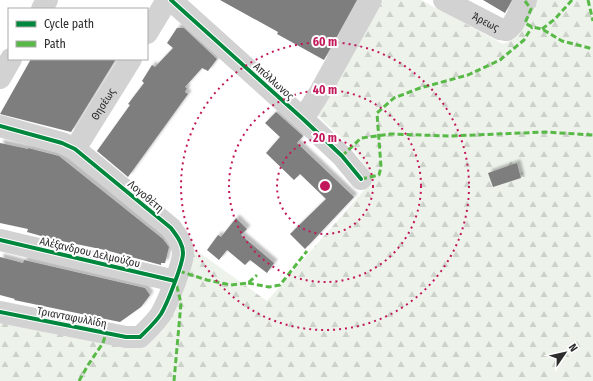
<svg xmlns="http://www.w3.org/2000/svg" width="593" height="381" font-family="'Fira Sans Condensed',sans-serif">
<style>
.forest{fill:url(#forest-firs)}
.building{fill:#7e7e7e;filter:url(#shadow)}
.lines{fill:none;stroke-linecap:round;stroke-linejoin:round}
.minor{stroke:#d2d2d2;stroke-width:22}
.quiet{stroke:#58b947;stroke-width:3;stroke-dasharray:6 3;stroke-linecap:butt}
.cycleway-casing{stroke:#fff;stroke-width:6}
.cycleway{stroke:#00873e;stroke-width:4}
.ring{fill:none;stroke:#c2185b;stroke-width:2;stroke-dasharray:2 4}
.labels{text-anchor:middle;stroke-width:4;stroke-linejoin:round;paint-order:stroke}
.street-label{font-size:11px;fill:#2d2d2d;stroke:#fff}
.centre{fill:#c2185b;stroke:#fff;stroke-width:2}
.ring-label{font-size:12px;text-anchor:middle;font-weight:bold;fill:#c2185b;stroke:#fff;stroke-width:4;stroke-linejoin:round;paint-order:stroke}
</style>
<defs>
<pattern id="forest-firs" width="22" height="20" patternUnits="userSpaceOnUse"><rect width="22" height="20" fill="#edf3eb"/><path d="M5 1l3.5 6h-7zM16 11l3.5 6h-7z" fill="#ccd1ca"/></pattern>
<filter id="shadow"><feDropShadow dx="3.5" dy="-3.5" stdDeviation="1" flood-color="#0004"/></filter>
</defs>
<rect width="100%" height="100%" fill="#fff"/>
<path class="forest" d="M383 0H421L503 44 514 39 536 0H593V381H0V319L131 343 193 248 267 301 373 180 355 151 316 114Z"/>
<path class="building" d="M220 0H357L324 60 277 34 278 32Z
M483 0H512L505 13Z
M177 28H184L217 59 208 71 202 68 185 87 187 88 185 92 188 94 128 177 97 151 130 105 128 104 144 83 142 81 152 65 155 67 173 48 167 43Z
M31 59H116L71 132 0 114Z
M276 112 303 136 297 143 354 197 305 249 290 234 326 199 300 174 294 180 266 153 280 137 265 123Z
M0 143 28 149V148L59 156 163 239 169 247 165 263H161V265L105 250 52 239 27 232 28 229 0 223Z
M517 163 521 178 493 187 488 173Z
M236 218 247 229 241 235 274 263 267 273 250 260 245 265 227 250 219 260 207 250 218 235 221 237Z
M0 257 23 263 24 260 145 288 150 295 141 307 120 322 14 300 15 299 0 295Z"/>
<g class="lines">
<g class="minor">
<path d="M171 0 303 119 342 156 361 179"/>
<path id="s1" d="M444 0 500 29 507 30 513 24 526 0"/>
<path d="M42 9 47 0"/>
<path d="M147 33 167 0"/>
<path d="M0 78 11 59"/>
<path d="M303 119 320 92 371 0"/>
<path d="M0 126 62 143 75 149 171 228C176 235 183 243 183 253 183 264 167 304 161 314 155 323 147 330 140 337H126L0 312"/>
<path id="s2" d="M75 149 131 59"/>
<path d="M0 240 175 281"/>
</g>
<path class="quiet" d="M588 0 593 21
M525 1 531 9 525 23 532 27 542 29 562 41 593 49
M542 29 555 19 572 0
M342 156 361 138 392 134 449 136 545 132 593 135
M361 179 379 175 381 167 377 113 394 98 420 88 468 75 500 60 524 40 532 27
M179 271 207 280 231 285 248 283 257 275
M248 283 269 287 280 285 307 251
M79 381 88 365 103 343 106 333
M174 381 181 303 176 283"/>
<defs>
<path id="cycleway" d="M171 0 303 119 342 156 361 179
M0 126 62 143 75 149 171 228C176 235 183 243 183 253 183 264 167 304 161 314 155 323 147 330 140 337H126L0 312
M0 240 175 281"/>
</defs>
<use href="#cycleway" class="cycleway-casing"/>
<use href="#cycleway" class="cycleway"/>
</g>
<g class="ring">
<circle cx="325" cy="186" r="48"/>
<circle cx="325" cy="186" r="96"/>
<circle cx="325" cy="186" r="144"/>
</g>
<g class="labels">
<g class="street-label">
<text dy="4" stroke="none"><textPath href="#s1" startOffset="47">Άρεως</textPath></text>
<text transform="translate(274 81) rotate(42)" y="4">Απόλλωνος</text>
<text dy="4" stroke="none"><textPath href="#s2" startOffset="53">Θησέως</textPath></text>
<text transform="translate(146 196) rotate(40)" y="4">Λογοθέτη</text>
<text transform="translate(90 252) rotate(13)" y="4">Αλέξανδρου Δελμούζου</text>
<text transform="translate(72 317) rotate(11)" y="4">Τριανταφυλλίδη</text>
</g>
</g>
<circle cx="325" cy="186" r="6" class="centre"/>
<g class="ring-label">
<text x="325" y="46">60 m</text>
<text x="325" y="94">40 m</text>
<text x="325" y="142">20 m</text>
</g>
<rect x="8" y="8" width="140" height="52" fill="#ffffff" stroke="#ababab"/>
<rect x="16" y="21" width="20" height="6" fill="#00873e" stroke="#ababab"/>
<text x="44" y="28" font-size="12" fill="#2d2d2d">Cycle path</text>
<rect x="16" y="41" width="20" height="6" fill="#58b947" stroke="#ababab"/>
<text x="44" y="48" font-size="12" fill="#2d2d2d">Path</text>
<g transform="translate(565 353) rotate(56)" stroke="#ffffff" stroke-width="3" paint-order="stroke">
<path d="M0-3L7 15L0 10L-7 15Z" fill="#2d2d2d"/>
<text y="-6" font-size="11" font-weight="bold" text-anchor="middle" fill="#2d2d2d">N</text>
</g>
</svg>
